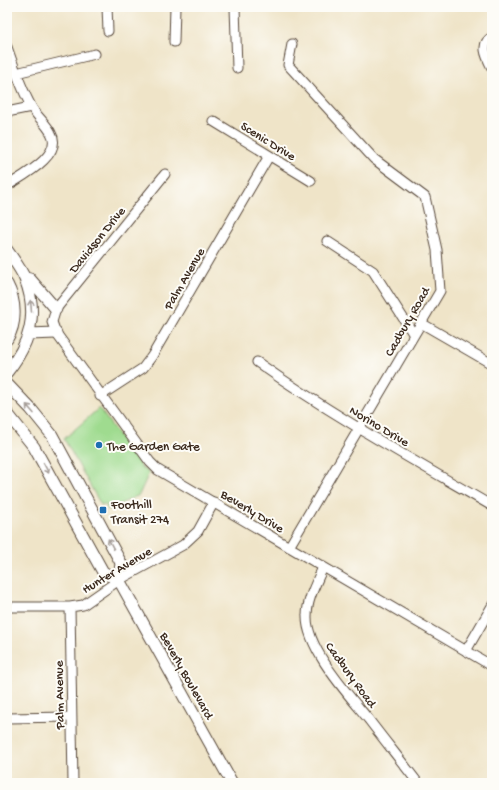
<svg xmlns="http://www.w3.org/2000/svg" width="499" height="790" font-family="'Gochi Hand',sans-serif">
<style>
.green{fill:#9fdb8f;stroke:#6d8256}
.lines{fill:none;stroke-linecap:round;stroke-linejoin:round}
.minor-casing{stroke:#564638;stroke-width:11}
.major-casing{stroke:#564638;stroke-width:13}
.minor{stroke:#fff;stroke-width:9}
.major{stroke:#fff;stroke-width:11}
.oneway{stroke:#a79f9a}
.poi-dot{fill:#1f6fb2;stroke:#fdfcf7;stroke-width:1.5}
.labels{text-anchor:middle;stroke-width:4;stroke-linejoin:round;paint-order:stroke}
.street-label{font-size:13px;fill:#3b2a1e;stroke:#fdfcf7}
.poi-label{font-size:13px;fill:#3b2a1e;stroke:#fdfcf7;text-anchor:start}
</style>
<rect width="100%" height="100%" fill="#fdfcf7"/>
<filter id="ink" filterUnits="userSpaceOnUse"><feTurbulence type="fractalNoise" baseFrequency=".025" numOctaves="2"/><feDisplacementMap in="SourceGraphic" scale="8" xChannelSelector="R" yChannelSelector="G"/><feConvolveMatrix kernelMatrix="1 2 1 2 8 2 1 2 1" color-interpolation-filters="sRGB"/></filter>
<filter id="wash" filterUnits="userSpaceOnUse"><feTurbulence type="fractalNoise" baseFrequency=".012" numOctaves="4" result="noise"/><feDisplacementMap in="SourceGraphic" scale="16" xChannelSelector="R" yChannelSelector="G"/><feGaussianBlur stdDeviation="0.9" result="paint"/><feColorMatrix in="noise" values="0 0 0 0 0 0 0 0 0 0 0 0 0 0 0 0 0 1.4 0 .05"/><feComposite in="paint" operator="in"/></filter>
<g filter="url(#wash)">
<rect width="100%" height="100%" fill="#efe4c8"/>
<path class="green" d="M99 408 142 468 149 473 139 495 108 510 105 504 101 505 64 439Z"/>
</g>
<g filter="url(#ink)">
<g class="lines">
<defs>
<path id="minor" d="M107 7 108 31
M235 7 237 68
M492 37C479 44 487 58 492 68
M174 42 175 7
M7 47C14 67 21 88 31 106 36 116 46 123 51 133 64 155 22 176 7 186
M16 73 95 54
M7 112 31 107
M213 121 311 181
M165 174 56 309 52 322 56 333 150 462 158 470 492 666
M327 241 373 271 414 335
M421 323 492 364
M257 362C332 415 413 460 492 506
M100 396 143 368 152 356 269 156
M289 547 440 291 437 250 425 197 374 159 300 78 288 65 292 44
M323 567C317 582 307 599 307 616 306 649 349 695 369 720 385 741 402 762 418 783
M7 607H70L83 605 119 580 183 545 198 531 214 502
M70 607 73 783
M466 651 492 606
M7 718 71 717"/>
<path id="major" d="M7 250C13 259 21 269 25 279 39 314 30 344 7 372
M25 278 30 279 56 309
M7 284C16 301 17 323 7 339
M29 334 56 333
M7 384 31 409 52 435 121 563 119 580 232 783
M7 413 34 447 103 572 119 580"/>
</defs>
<use href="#minor" class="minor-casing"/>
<use href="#major" class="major-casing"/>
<use href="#minor" class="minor"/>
<use href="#major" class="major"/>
</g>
<defs><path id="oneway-shaft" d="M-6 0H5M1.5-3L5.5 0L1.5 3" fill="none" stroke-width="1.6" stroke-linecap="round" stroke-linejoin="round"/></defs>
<g class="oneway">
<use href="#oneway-shaft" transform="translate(31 306) rotate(-95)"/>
<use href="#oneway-shaft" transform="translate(30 409) rotate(-131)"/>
<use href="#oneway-shaft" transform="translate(46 468) rotate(62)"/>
<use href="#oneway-shaft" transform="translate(111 544) rotate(-118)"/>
</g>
</g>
<g class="poi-dot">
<circle cx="99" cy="445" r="4"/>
<rect x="99" y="506" width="8" height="8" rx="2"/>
</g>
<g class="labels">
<g class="street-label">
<text transform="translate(269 140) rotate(32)" y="5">Scenic Drive</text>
<text transform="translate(96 239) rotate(-51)" y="5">Davidson Drive</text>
<text transform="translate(183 278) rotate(-60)" y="5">Palm Avenue</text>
<text transform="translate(406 321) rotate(-60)" y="5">Cadbury Road</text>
<text transform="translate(380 425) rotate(31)" y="5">Norino Drive</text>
<text transform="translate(253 510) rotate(31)" y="5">Beverly Drive</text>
<text transform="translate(116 569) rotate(-31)" y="5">Hunter Avenue</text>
<text transform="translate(352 674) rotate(54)" y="5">Cadbury Road</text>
<text transform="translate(188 675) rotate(61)" y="5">Beverly Boulevard</text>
<text transform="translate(58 695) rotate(-91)" y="5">Palm Avenue</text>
</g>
<g class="poi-label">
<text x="107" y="450">The Garden Gate</text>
<text x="111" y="508">Foothill<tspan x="111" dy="15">Transit 274</tspan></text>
</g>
</g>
<rect width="499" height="790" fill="none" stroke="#fdfcf7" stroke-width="24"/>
</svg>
